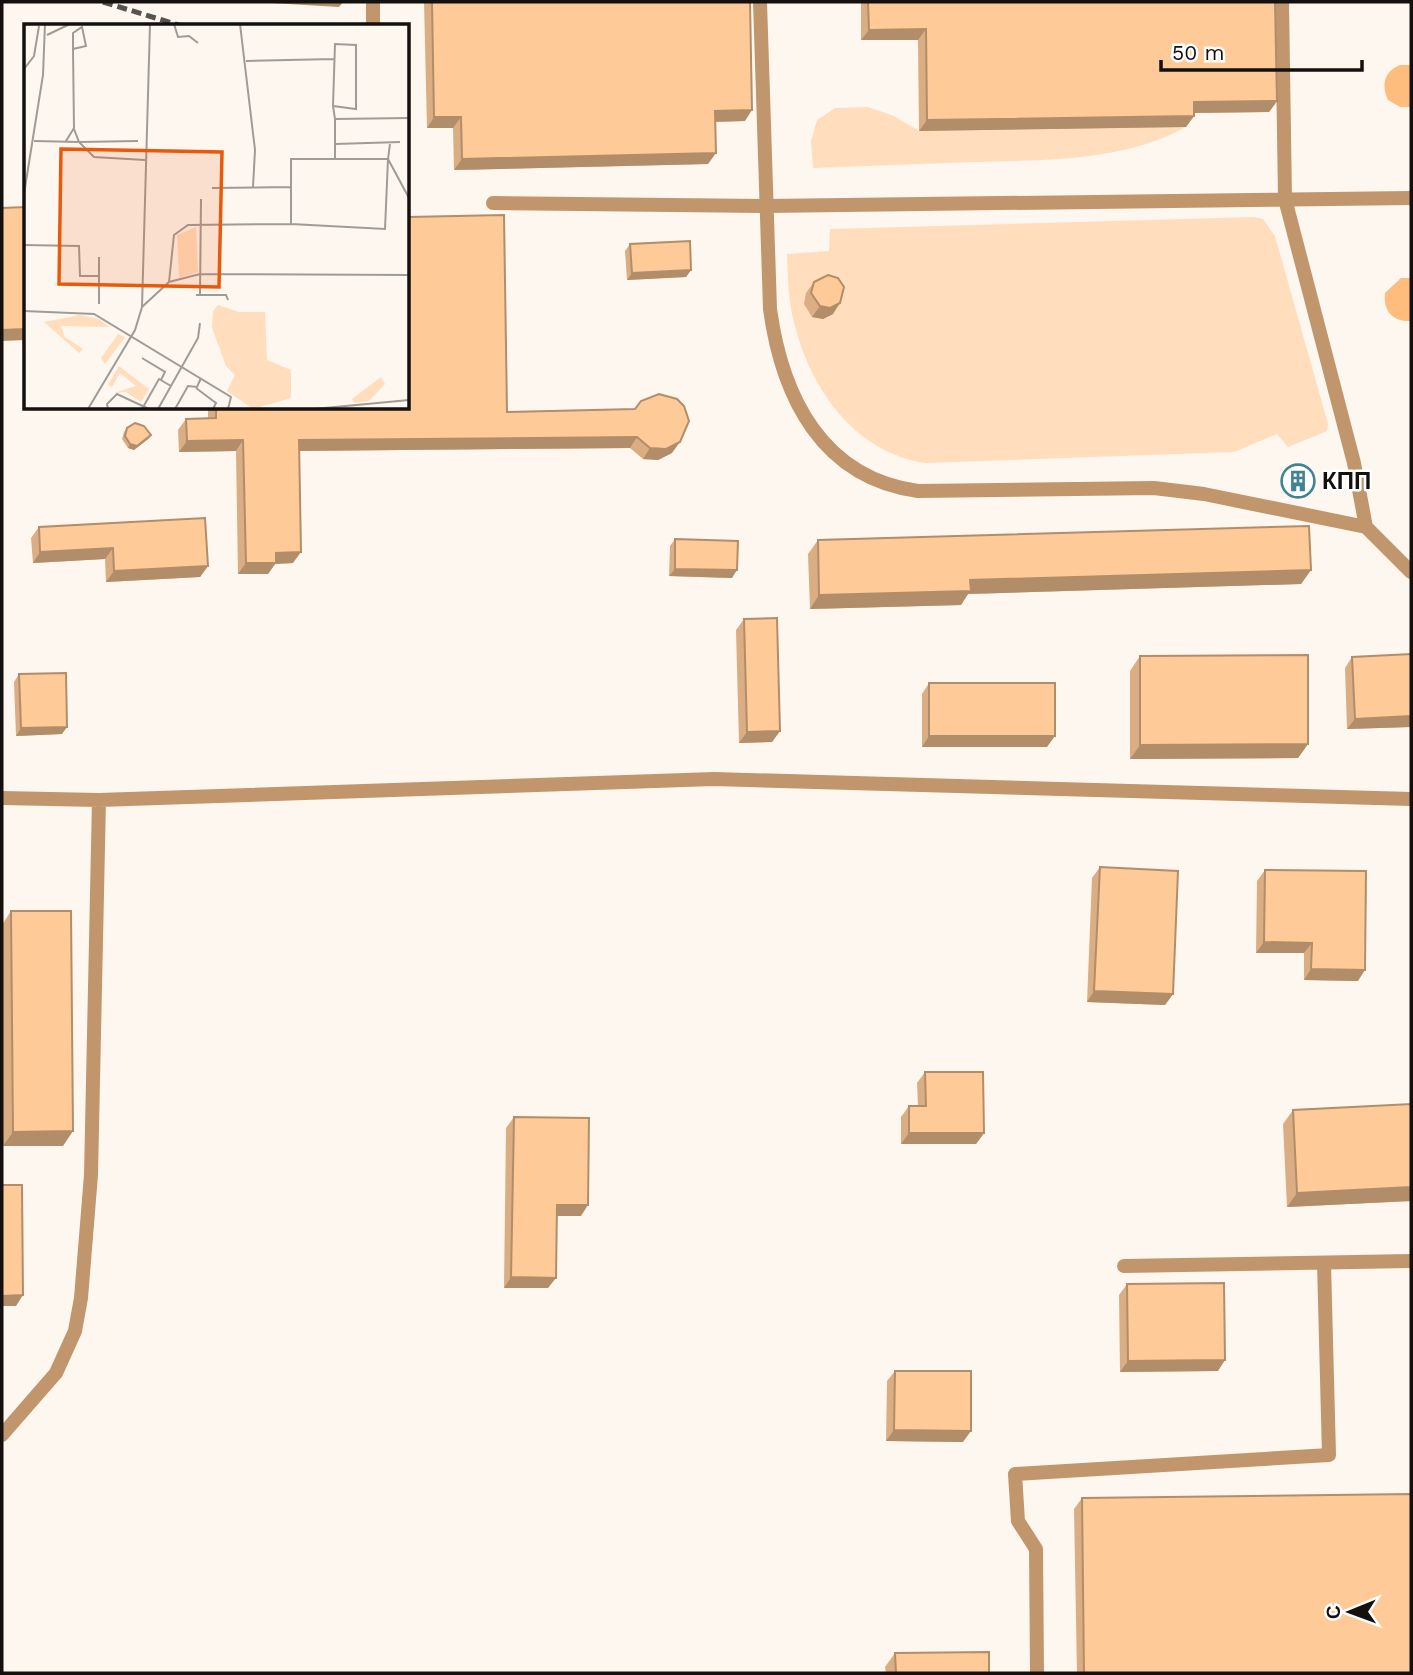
<svg xmlns="http://www.w3.org/2000/svg" width="1413" height="1675" font-family="'Work Sans',sans-serif">
<style>
.green{fill:#ffddbd}
.water{fill:#febd7d}
.lines{fill:none;stroke-linecap:round;stroke-linejoin:round}
.service{stroke:#c1966c;stroke-width:14}
.rail{stroke:#56524e;stroke-width:5;stroke-dasharray:10 5;stroke-linecap:butt}
.wall{fill:#daae82}
.shaded-wall{fill:#b28d6a}
.building{fill:#feca97;stroke:#b28d6a;stroke-width:2}
.labels{text-anchor:middle;stroke-width:5;stroke-linejoin:round;paint-order:stroke}
.poi-label{font-size:24px;font-weight:bold;fill:#13100e;stroke:#fff;text-anchor:start}
.inset-road{fill:none;stroke:#a09b96;stroke-width:2}
.view{fill:#e8590c;fill-opacity:0.15;stroke:#e8590c;stroke-width:3.5}
.inset-edge{fill:none;stroke:#13100e;stroke-width:3.5}
</style>
<rect width="100%" height="100%" fill="#fef7f0"/>
<path class="green" d="M868 107 894 116 919 131 1186 127C1122 162 1044 160 973 162 919 164 866 166 813 168L811 141 817 120 835 108Z
M1254 217 1263 219 1275 236 1328 424 1327 431 1288 447 1277 434 1234 452 926 463C854 453 808 386 793 318 788 297 788 275 787 254L829 251 830 229Z"/>
<path class="water" d="M1400 65H1411V107H1400L1388 100C1381 85 1384 71 1400 65Z
M1401 278H1411V321C1393 322 1383 311 1385 293Z"/>
<g class="lines">
<path class="service" d="M373 2V26
M760 2 770 309C782 397 822 478 918 491L1154 488 1204 494 1366 527
M1282 2 1285 199 1354 463 1366 527 1411 572
M493 203 766 206 1411 198
M2 798 99 800 714 779 1411 799
M1124 1266 1411 1261
M2 1435 56 1373 75 1331 81 1298 91 1175 99 800
M1037 1673 1036 1549 1018 1521 1015 1474 1329 1455 1324 1263"/>
<path class="rail" d="M103 2 182 26"/>
</g>
<path class="wall" d="M424 2H750L745 121 715 122 708 164 454 170 453 128H427Z
M861 2H1275L1277 101 1269 112 1194 113V116L1186 127 919 131 918 40H861Z
M630 244 691 270 686 277 627 280 625 251Z
M814 282 833 314 823 319 812 317 804 304 806 293Z
M208 408H408L507 412 635 409 672 453 658 460 643 459 630 448 299 451 293 563 275 564 268 574H238L236 451 179 452 178 430 186 419 208 418Z
M127 428 151 435 148 439 134 450 128 448 122 439 124 432Z
M39 527 208 566 200 577 106 582 105 559 33 563 31 538Z
M675 539 732 578 669 576 670 546Z
M818 540 1311 570 1301 584 968 594 961 605 810 609 808 554Z
M744 619 780 731 772 742 739 743 736 630Z
M1411 654V727L1347 729 1345 668 1352 657Z
M1140 656 1308 744 1298 758 1130 759V671Z
M19 674 62 734 16 736 14 682Z
M929 683 1047 747H922V694Z
M1100 867 1173 994 1165 1005 1087 1002 1092 878Z
M1265 870 1358 981 1304 980V953H1256L1257 881Z
M11 911 63 1146H3L2 925Z
M925 1072 984 1133 976 1144H901V1117L909 1106H918L917 1083Z
M1411 1104V1201L1287 1207 1283 1124 1293 1110Z
M514 1117 581 1216H557L548 1288H504L506 1128Z
M1127 1284 1218 1371 1120 1372 1119 1295Z
M895 1371 963 1442 886 1441 887 1381Z
M1082 1498 1411 1673H1077L1074 1509Z
M895 1653 989 1673H886L885 1667Z"/>
<path class="shaded-wall" d="M252 2H343L339 7Z
M926 29 918 40H861L869 30Z
M1277 101 1269 112 1186 113 1194 102Z
M752 110 745 121 707 122 715 111Z
M1194 116 1186 127 919 131 927 120Z
M434 117H461L453 128H427Z
M716 153 708 164 454 170 462 159Z
M691 270 686 277 627 280 632 273Z
M840 303 833 314 823 319 812 317 820 306Z
M26 329V340L2 341V330Z
M151 435 148 439 134 450 128 448 130 444Z
M637 437 630 448 291 451 299 440Z
M243 440 236 451 179 452 187 441Z
M680 442 672 453 658 460 643 459 650 448Z
M113 548 105 559 33 563 40 552Z
M301 552 293 563 275 564 268 574H238L246 563 276 553Z
M208 566 200 577 106 582 114 571Z
M675 569 737 570 732 578 669 576Z
M1311 570 1301 584 968 594 961 605 810 609 819 595 970 580Z
M1411 716V727L1347 729 1355 719Z
M67 727 62 734 16 736 21 728Z
M780 731 772 742 739 743 747 732Z
M929 736H1055L1047 747H922Z
M1308 744 1298 758 1130 759 1140 745Z
M1264 942 1312 943 1304 953H1256Z
M1311 969 1365 970 1358 981 1304 980Z
M1094 991 1173 994 1165 1005 1087 1002Z
M73 1131 63 1146H3L13 1132Z
M909 1133H984L976 1144H901Z
M1411 1187V1201L1287 1207 1297 1193Z
M557 1205H588L581 1216H549Z
M511 1277 556 1278 548 1288H504Z
M23 1295 16 1306H2V1296Z
M1225 1360 1218 1371 1120 1372 1128 1361Z
M894 1430 971 1431 963 1442 886 1441Z"/>
<path class="building" d="M432 2H750L752 110 715 111 716 153 462 159 461 117H434Z
M868 2H1275L1277 101 1194 102V116L927 120 926 29 869 30Z
M26 207V329L2 330V208Z
M504 215 507 412 635 409 641 401 659 394 677 399 684 406 689 421 680 442 666 449 650 448 637 437 299 440 301 552 276 553V563H246L243 440 187 441 186 419 216 418V408H408V217Z
M690 241 691 270 632 273 630 244Z
M828 275 838 278 844 287 840 303 830 308 820 306 811 293 814 282Z
M135 423 144 426 151 435 137 446 130 444 125 436 127 428Z
M205 518 208 566 114 571 113 548 40 552 39 527Z
M1309 526 1311 570 970 580 971 591 819 595 818 540Z
M675 539 738 541 737 570 675 569Z
M777 618 780 731 747 732 744 619Z
M1411 654V716L1355 719 1352 657Z
M1308 655V744L1140 745V656Z
M66 673 67 727 21 728 19 674Z
M929 683H1055V736H929Z
M1100 867 1178 871 1173 994 1094 991Z
M1265 870 1366 871 1365 970 1311 969 1312 943 1264 942Z
M11 911H71L73 1131 13 1132Z
M925 1072H983L984 1133H909V1106H926Z
M1411 1104V1187L1297 1193 1293 1110Z
M514 1117 589 1118 588 1205H557L556 1278 511 1277Z
M2 1185H22L23 1295 2 1296Z
M1224 1283 1225 1360 1128 1361 1127 1284Z
M895 1371H971V1431L894 1430Z
M1411 1494V1673H1084L1082 1498Z
M989 1652V1673H896L895 1653Z"/>
<defs>
<symbol id="building-ring" viewBox="-11 -11 22 22"><circle r="9.5" fill="#fff" stroke="#408393" stroke-width="1.5"/><path d="M-4-6H4V6H1V3H-1V6H-4ZM-2.5-4.3h1.7v1.8h-1.7ZM.8-4.3h1.7v1.8H.8ZM-2.5-1h1.7V.8h-1.7ZM.8-1h1.7V.8H.8Z" fill="#408393"/></symbol>
</defs>
<g fill-rule="evenodd">
<use href="#building-ring" x="1279" y="462" width="38" height="38"/>
</g>
<g class="labels">
<g class="poi-label">
<text x="1322" y="489">КПП</text>
</g>
</g>
<g transform="translate(24 24)">
<rect width="385" height="385" fill="#fef7f0"/>
<path d="M172 203 174 248 155 254 153 211ZM194 281 215 288H241L243 336 267 346V374L229 385 203 367 211 351 202 342 188 304 189 287ZM56 291 75 295 85 303 37 302 41 313 59 325 55 329 20 298ZM94 310 101 313 81 340 77 334ZM95 342 125 365 117 378 102 368 90 369 112 362 96 349 88 363 84 361ZM357 353 361 360 345 377 331 379 328 375Z" fill="#ffddbd"/>
<path class="inset-road" d="M150 0 154 13 165 12 174 19M216 0 231 126 229 163M23 11 46 0M222 37 310 35M0 45 10 32 15 2M309 82 332 85V21L311 20 309 82 311 95M50 105 55 118 114 117M10 117 55 118 70 133 121 136M42 117 50 104 49 25V9L58 3 62 22 49 25M311 120 376 118M366 120 364 135 385 174M311 136V95L385 94M188 164 267 163M0 170 19 51 21 0M0 221 55 222 56 252H75M75 233V280M145 258 150 211 164 201 267 200 361 205 364 135H267V200M172 271H202L204 276M176 271 177 175M118 283 145 258 176 250 385 251M0 287 70 290 207 373 204 385M118 334 141 348 137 356M172 364 192 379 189 385M64 385 111 306 118 283 126 0M84 385 83 380 93 370 125 385M118 385 135 355 147 362M134 385 174 314 176 299M151 385 164 362 173 363 177 354M290 385 385 376"/>
<path class="view" d="M37 125 198 128 195 263 35 260Z"/>
<rect width="385" height="385" class="inset-edge"/>
</g>
<rect width="1413" height="1675" fill="none" stroke="#13100e" stroke-width="7"/>
<g transform="translate(1350 1612) rotate(269)" stroke="#ffffff" stroke-width="5" paint-order="stroke">
<path d="M0-5L12 26L0 18L-12 26Z" fill="#13100e"/>
<text y="-10" font-size="19" font-weight="bold" text-anchor="middle" fill="#13100e">С</text>
</g>
<path d="M1161 60v10h201v-10" fill="none" stroke="#13100e" stroke-width="3.5"/>
<text x="1172" y="60" font-size="21" fill="#13100e" stroke="#ffffff" stroke-width="5" paint-order="stroke">50 m</text>
</svg>
